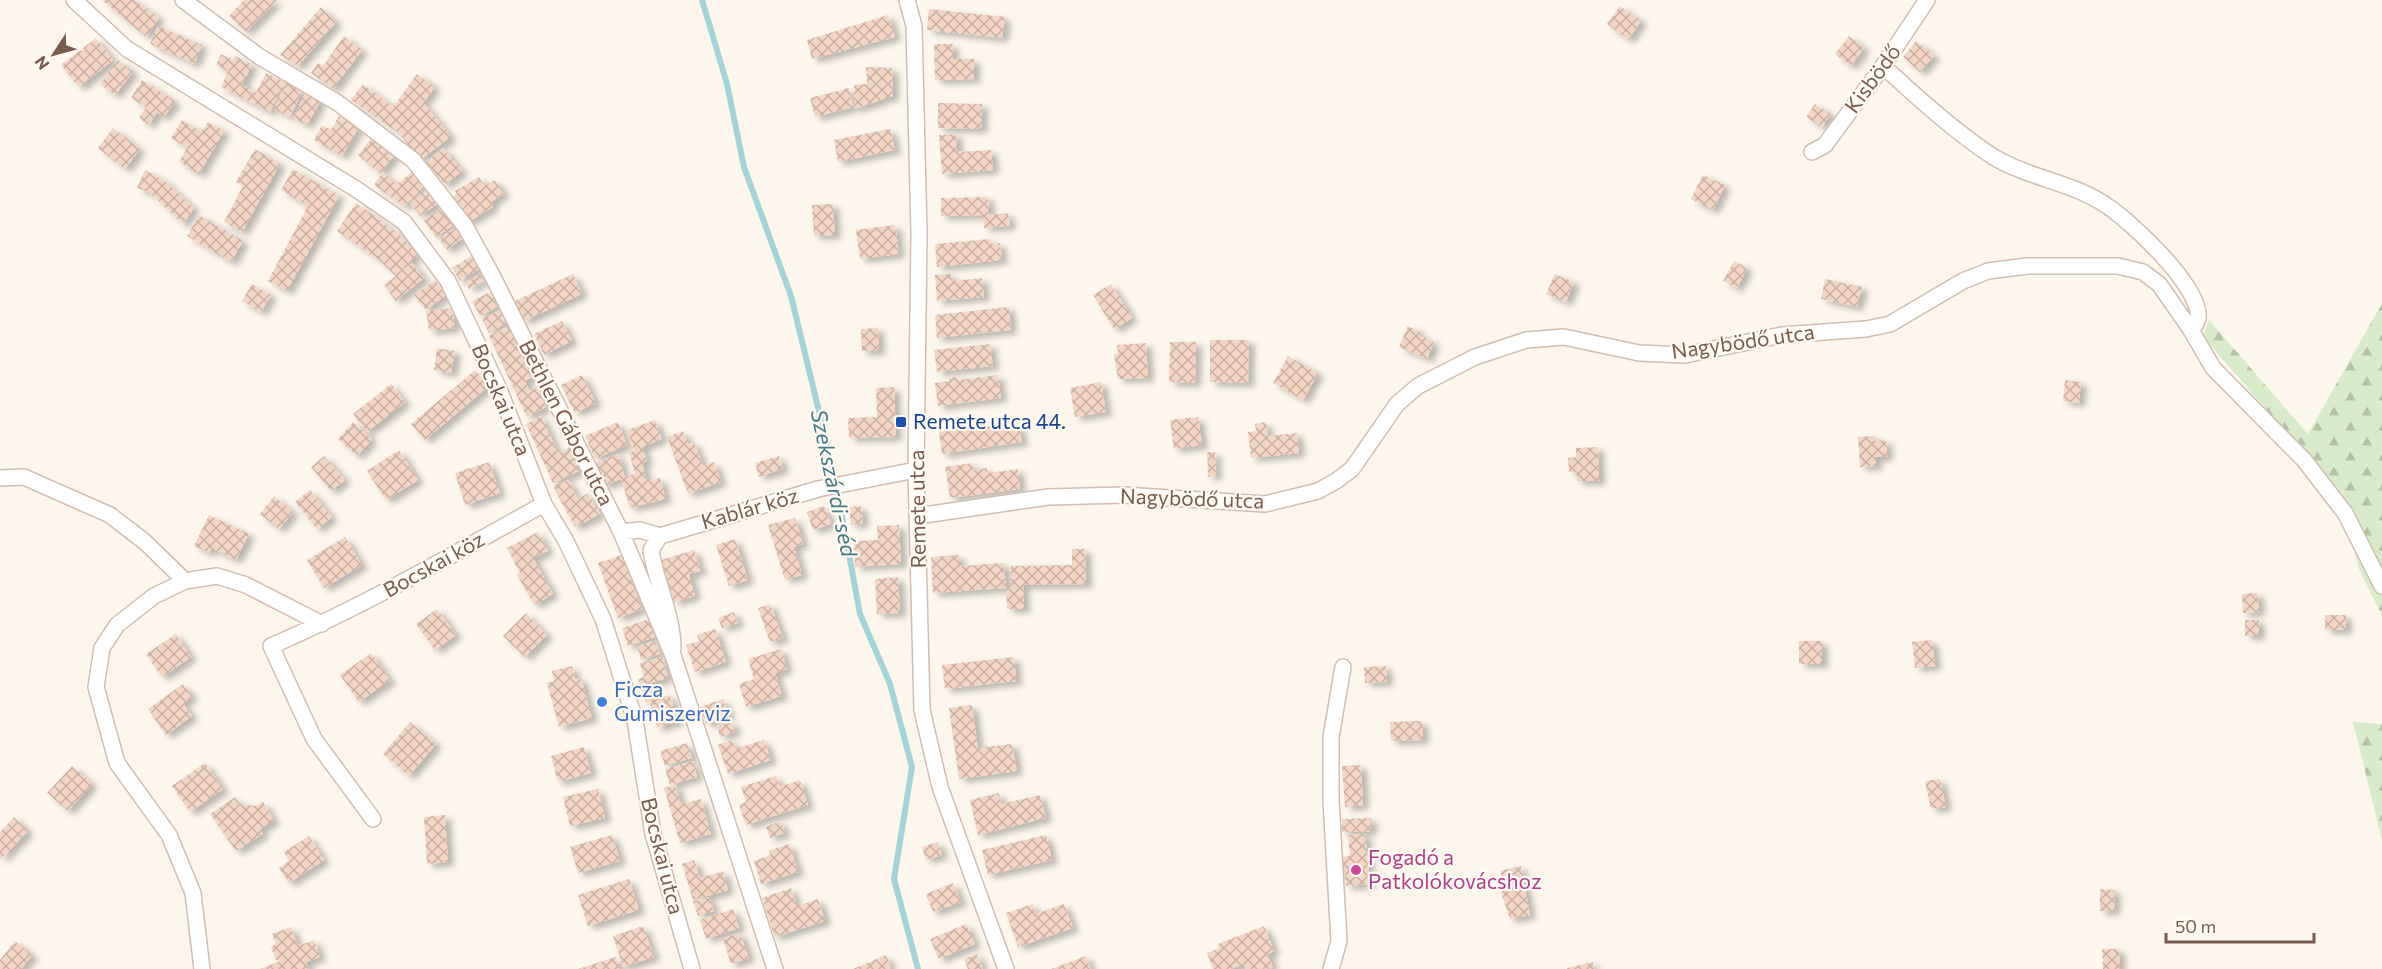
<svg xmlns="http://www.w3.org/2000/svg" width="2382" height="969" font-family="Commissioner,sans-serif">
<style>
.forest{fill:url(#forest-firs)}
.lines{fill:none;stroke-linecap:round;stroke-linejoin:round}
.stream{stroke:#a5d3da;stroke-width:6}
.building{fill:url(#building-cross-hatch);filter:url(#shadow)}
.minor-casing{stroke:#d1beb0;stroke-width:18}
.minor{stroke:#fff;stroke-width:15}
.transit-dot{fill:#1a4fb4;stroke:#fffaf3;stroke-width:2}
.shop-dot{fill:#3f7fe0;stroke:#fffaf3;stroke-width:2}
.hotel-dot{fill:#d1479c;stroke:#fffaf3;stroke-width:2}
.labels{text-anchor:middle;stroke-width:4.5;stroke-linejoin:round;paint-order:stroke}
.street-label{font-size:21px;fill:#7a5c4d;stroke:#fffaf3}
.transit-label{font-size:21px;fill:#164399;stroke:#fffaf3;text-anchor:start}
.shop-label{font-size:21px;fill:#366cbe;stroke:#fffaf3;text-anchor:start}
.hotel-label{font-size:21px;fill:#b23c85;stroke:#fffaf3;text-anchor:start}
.water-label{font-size:22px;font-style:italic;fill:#437c86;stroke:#fffaf3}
</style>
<defs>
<pattern id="forest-firs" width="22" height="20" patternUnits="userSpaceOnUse" patternTransform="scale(1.5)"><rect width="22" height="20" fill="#d8ecc9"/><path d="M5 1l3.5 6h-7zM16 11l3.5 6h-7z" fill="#b4c2a5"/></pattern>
<pattern id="building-cross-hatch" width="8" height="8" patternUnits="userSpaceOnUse" patternTransform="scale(1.5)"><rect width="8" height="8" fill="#f3d5c3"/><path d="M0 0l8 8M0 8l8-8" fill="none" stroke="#cab0a1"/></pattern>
<filter id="shadow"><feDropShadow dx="6" dy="4" stdDeviation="3" flood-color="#0004"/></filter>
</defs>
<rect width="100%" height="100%" fill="#fdf6ec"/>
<path class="forest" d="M2382 303V616L2359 569 2340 493 2203 337 2209 320 2308 434Z
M2353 722 2382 724V840Z"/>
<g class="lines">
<path class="stream" d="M702 0 727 84 744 167 791 296 834 473 860 614 890 684 912 767 894 879 918 969"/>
</g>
<path class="building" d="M102 0H135L159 18 146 37Z
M244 0H277L246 32 229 16Z
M1620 6 1641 21 1628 40 1607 24Z
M321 7 336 22 298 66 280 55Z
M929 9 1005 17 1002 38 927 30Z
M888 15 895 37 812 59 807 40Z
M158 26 202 45 194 64 150 44Z
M344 36 362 50 333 89 311 73 318 63 323 66Z
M1849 36 1864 48 1851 66 1835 54Z
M96 38 113 60 79 87 61 65Z
M1916 41 1934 56 1920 72 1903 57Z
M934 44H953V59H974V79L935 80Z
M221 54 233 60 235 56 252 65 242 85 256 93 266 73 285 82 270 112 221 87 228 71 216 65Z
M118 60 133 72 115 95 100 84Z
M866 67 892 68 893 96 855 109 854 85 867 84Z
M417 74 435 87 420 107 425 104 451 137 420 160 399 133 351 100 363 84 393 107Z
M142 80 175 101 164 117 157 112 149 125 139 118 146 107 131 98Z
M286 82 303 90 290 117 274 109Z
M849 88 854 107 815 117 810 98Z
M306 92 321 100 307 125 293 118Z
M938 103 982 104 981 129 938 128Z
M1815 104 1831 114 1822 127 1806 117Z
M339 116 359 127 342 156 314 140 322 125 331 130Z
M182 120 201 132 208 122 224 131 199 174 179 162 187 148 171 138Z
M113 128 140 149 125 169 98 148Z
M890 129 895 150 838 162 834 140Z
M956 134 957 152 991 150 993 170 942 174 939 135Z
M373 137 395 155 380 173 358 155Z
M443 148 462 171 445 185 426 162Z
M255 149 280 164 242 232 224 222 243 186 236 182Z
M293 169 339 196 287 291 268 281 308 206 281 190Z
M145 170 165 181 194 208 183 224 150 193 137 188Z
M413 171 426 188 404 206 374 185 383 172 396 185Z
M1703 175 1725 185 1713 210 1691 199Z
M479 177 484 186 495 180 504 194 491 202 493 207 467 223 452 197 457 194 455 191Z
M427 190 437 204 420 216 410 203Z
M988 197 989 215 1008 213 1010 226 984 228 983 215 941 216V198Z
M356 203 399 234 417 255 397 274 412 263 424 278 396 301 384 285 396 276 378 259 337 231Z
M833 204 835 235 814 236 812 205Z
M442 208 454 225 436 237 424 220Z
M199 215 243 241 231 262 187 236Z
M895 225 899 254 860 259 856 230Z
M455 227 463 238 447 250 439 239Z
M990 239V244L1000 243 1002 260 937 267 935 244Z
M471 256 479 269 460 281 452 268Z
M1734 261 1747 268 1737 288 1723 281Z
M481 274 484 281 469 289 466 282Z
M573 274 582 294 524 321 515 301Z
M951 274 952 281 982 278 984 297 937 301 935 275Z
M1555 274 1574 282 1566 302 1546 294Z
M1825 279 1862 287 1857 307 1821 299Z
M435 280 446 295 426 310 414 295Z
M252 284 271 295 261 312 242 301Z
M1111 284 1132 318 1114 329 1093 295Z
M490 292 497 307 480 316 472 301Z
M1009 307 1011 330 937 338 935 315Z
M452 308 455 328 429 331 426 311Z
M500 310 506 324 489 333 482 319Z
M562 321 572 341 544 355 534 334Z
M508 326 532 377 525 381 530 391 537 388 546 407 527 417 489 336Z
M1408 326 1421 332 1419 336 1434 342 1427 359 1399 347Z
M878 328 879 351H862L861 329Z
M1210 340H1249L1248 383 1210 382Z
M1170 342H1196L1195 383 1169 382Z
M1146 343 1148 378 1118 379 1114 354H1118L1117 345Z
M990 344 993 366 937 372 934 350Z
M437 348 455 351 451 373 434 370Z
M1288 356 1318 373 1303 400 1273 383Z
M475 370 489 386 425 440 411 424Z
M582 375 596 403 575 413 561 385Z
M998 375 1001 398 938 406 935 383 949 381V378L958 377 959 380Z
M2065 380 2081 382 2079 403 2063 401Z
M1101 382 1106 412 1075 417 1070 388Z
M391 384 405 402 367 432 353 414Z
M894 387 896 437 849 438 848 418 877 417 876 388Z
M541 416 558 453 569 448 579 471 553 483 526 424Z
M1198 417 1202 445 1174 449 1170 420Z
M655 420 662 439 642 447 647 461 642 463 647 481 660 478 666 499 630 508 621 479 604 486 595 463 618 454 625 478 635 473 629 453 634 450 627 430Z
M353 422 372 439 357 456 338 439Z
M618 422 627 445 595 459 585 436Z
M1266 422 1268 436 1297 433 1299 453 1251 458 1248 432 1256 431 1255 424Z
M997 425 998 430 1019 426 1022 442 942 454 939 432Z
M683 431 688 444 694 442 703 466 714 462 721 482 688 494 667 437Z
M1875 436V441L1886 440 1887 457H1876V466L1860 467 1858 437Z
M1598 447 1599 481H1577V472H1569L1568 458 1576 457V448Z
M399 450 418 480 386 500 367 471Z
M1207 452H1215L1216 476 1208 477Z
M324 456 345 480 331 491 311 467Z
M779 456 783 469 759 477 755 463Z
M489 462 500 493 465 505 455 473Z
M972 463 973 470 987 468 988 473 1018 469 1020 489 950 498 945 467Z
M568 480 578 499 588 493 600 514 575 527 553 486Z
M310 490 332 517 317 529 295 502Z
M274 496 293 512 279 529 260 514Z
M824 506 831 524 813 530 807 512Z
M861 506 863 523 851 525 849 507Z
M209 515 249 534 236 560 211 548 209 553 194 546Z
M795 518 803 544 794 547 802 575 785 580 768 525Z
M899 525 901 564 855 567 854 541 878 540 877 526Z
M538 532 548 551 533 558 553 594 534 605 517 575 520 573 507 548Z
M345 537 362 565 324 588 307 560Z
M735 539 748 580 729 586 716 545Z
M1072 549H1085L1086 584 1023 585 1024 609H1007L1006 586H1011V566L1072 565Z
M694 550 701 571 689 574 695 596 674 602 661 560Z
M622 555 642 609 618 618 598 563Z
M959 555V566L1004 563 1006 588 933 593 931 557Z
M898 577 900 613 877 614 875 579Z
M2258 593 2259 612 2243 613 2242 594Z
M770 604 783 638 770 642 758 608Z
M437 609 456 635 435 650 416 624Z
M734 612 738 623 722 628 718 618Z
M526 613 547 635 525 657 503 636Z
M2325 615H2346V630H2325Z
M649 619 655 637 628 646 622 628Z
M2245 620H2259V636H2245Z
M715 629 726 662 695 672 686 645 699 641 697 635Z
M176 634 191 657 162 677 146 654Z
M1932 640 1935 666 1915 668 1912 642Z
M655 641 660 654 641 660 637 646Z
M1799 641H1822V664H1799Z
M781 649 787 669 775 673 782 696 746 707 739 684 754 679 748 659Z
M371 653 390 680 359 702 340 675Z
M662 657 668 678 651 683 656 699 670 695 678 721 657 728 650 702 646 703 638 679 644 677 640 663Z
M1014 657 1016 681 945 689 942 665Z
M572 666 575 679 581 678 592 718 559 727 547 683 554 681 552 671Z
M1386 666 1387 682 1365 683 1364 667Z
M183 684 192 696 183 703 192 716 166 735 148 709Z
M723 699 729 716 706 724 700 707Z
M972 705 978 748 1012 744 1017 771 959 779 949 708Z
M732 721 735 732 720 737 717 726Z
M1422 721 1423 740 1391 741 1390 722Z
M410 722 436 744 409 776 383 754Z
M732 740 735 749 764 740 771 760 728 774 718 745Z
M687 743 692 758 665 766 660 751Z
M584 747 591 773 558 782 551 756Z
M693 761 697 777 670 785 665 769Z
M205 763 223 789 190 812 172 786Z
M1361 765 1363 805 1345 807 1342 766Z
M72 766 92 784 68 811 47 793Z
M776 776 780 787 800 780 808 805 746 825 739 805 746 802 741 787Z
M1940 779 1946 807 1931 809 1925 781Z
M675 785 681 804 701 799 711 834 680 843 664 788Z
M598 789 605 818 570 826 563 797Z
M999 793 1001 804 1040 795 1046 818 978 835 970 800Z
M235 797 240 804 256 806 263 802 274 820 260 829 263 834 236 851 210 814Z
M445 815 448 862 427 864 424 817Z
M14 817 28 831 0 860V832Z
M1371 818V831L1342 832V819Z
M780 821 785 833 770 838 766 827Z
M1365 834 1370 884 1346 886 1342 857 1350 856 1348 835Z
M612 835 620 861 578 873 570 847Z
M1046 835 1052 860 988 875 982 850Z
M309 836 324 860 289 883 279 868 289 861 284 852Z
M938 842 942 855 926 860 922 847Z
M789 844 798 872 761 884 754 861 770 855 769 851Z
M694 860 700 878 723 871 728 890 693 900 682 864Z
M1521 866 1530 915 1510 919 1499 887 1503 886 1500 871Z
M629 879 639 910 588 926 578 895Z
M953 883 961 902 933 912 926 894Z
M791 888 797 906 818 899 825 921 775 937 762 898Z
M2100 889 2115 890 2114 911H2100Z
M709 897 714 911 698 916 693 901Z
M1033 904 1036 914 1064 904 1073 928 1018 947 1006 913Z
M733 909 739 928 706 939 700 920Z
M966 924 975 944 939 959 930 939Z
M643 926 654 957 623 967 613 936Z
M1264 926 1274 951 1268 954 1273 968 1246 969 1244 964 1231 969H1213L1207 953 1219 948 1218 944Z
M291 927 298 946 314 940 320 957 306 962 309 968 306 969H260L280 961 276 960 271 947 276 944 272 934Z
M740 933 749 958 731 964 723 939Z
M15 941 32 955 21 969H0V960Z
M2102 949H2119L2120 969H2103Z
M977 954 983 969H968L964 959Z
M886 955 891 969H853Z
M1086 956 1091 969H1051Z
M616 957 620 969H578Z
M1593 962 1594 969H1567V968Z"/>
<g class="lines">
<defs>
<path id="minor" d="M74 0 127 49 356 189 404 222 448 281 499 389 544 504 566 541 603 619 635 720 653 834 692 969
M183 0 260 57 338 103 413 160 465 226 492 275 621 532 674 658 775 969
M907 0 914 26 919 233 916 470 922 710 940 787 1006 969
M1883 66C1917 97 1954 131 1992 156 2026 177 2069 182 2101 202 2127 217 2202 287 2198 318 2197 322 2194 327 2191 330
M1812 152 1825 145 1883 66 1927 0
M0 478 24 477 110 515 145 542 185 581
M917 516 1048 497 1123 495 1265 504 1318 491 1336 481 1352 469 1397 404 1418 386 1475 357 1526 340 1564 337 1639 353 1685 355 1782 335 1866 329 1890 324 1963 281 1988 271 2027 266H2118L2143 272 2159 284 2191 330 2213 368 2304 460 2345 513 2382 586
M621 532 640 530 660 536 818 489 916 470
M660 536 651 550C656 584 673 614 673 649
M373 819 314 739 271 646C366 605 454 554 544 504
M202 969 193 893 169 835 117 763 96 687 102 648 117 625 154 596 185 581 217 576 246 585 322 624
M1331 969 1339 941 1331 800V737L1343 667"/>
</defs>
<use href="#minor" class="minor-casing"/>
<use href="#minor" class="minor"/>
</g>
<rect class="transit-dot" x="895" y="416" width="12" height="12" rx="3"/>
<circle class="shop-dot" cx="602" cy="702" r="6"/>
<circle class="hotel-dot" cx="1356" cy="870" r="6"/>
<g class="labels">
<g class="street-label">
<text transform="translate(1873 79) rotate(-54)" y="7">Kisbödő</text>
<text transform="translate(1743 342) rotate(-8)" y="7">Nagybödő utca</text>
<text transform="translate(501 400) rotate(67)" y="7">Bocskai utca</text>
<text transform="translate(566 423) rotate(63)" y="7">Bethlen Gábor utca</text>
<text transform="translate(1192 499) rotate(2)" y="7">Nagybödő utca</text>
<text transform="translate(750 509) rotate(-16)" y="7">Kablár köz</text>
<text transform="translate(918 509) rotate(-91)" y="7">Remete utca</text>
<text transform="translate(434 565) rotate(-29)" y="7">Bocskai köz</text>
<text transform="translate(662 856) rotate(76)" y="7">Bocskai utca</text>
</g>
<g class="transit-label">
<text x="913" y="429">Remete utca 44.</text>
</g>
<g class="shop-label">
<text x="614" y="697">Ficza<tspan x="614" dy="24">Gumiszerviz</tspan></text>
</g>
<g class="hotel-label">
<text x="1368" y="865">Fogadó a<tspan x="1368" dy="24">Patkolókovácshoz</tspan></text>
</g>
<g class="water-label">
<text transform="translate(834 483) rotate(78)" y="8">Szekszárdi-séd</text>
</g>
</g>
<g transform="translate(54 54) rotate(234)" stroke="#fffaf3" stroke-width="4.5" paint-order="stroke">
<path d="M0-4.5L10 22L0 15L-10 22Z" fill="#7a5c4d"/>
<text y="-9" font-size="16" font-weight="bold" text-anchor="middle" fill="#7a5c4d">N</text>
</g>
<path d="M2166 933v9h148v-9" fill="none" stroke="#7a5c4d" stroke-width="3"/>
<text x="2175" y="933" font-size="18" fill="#7a5c4d" stroke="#fffaf3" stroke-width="4.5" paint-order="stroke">50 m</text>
</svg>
